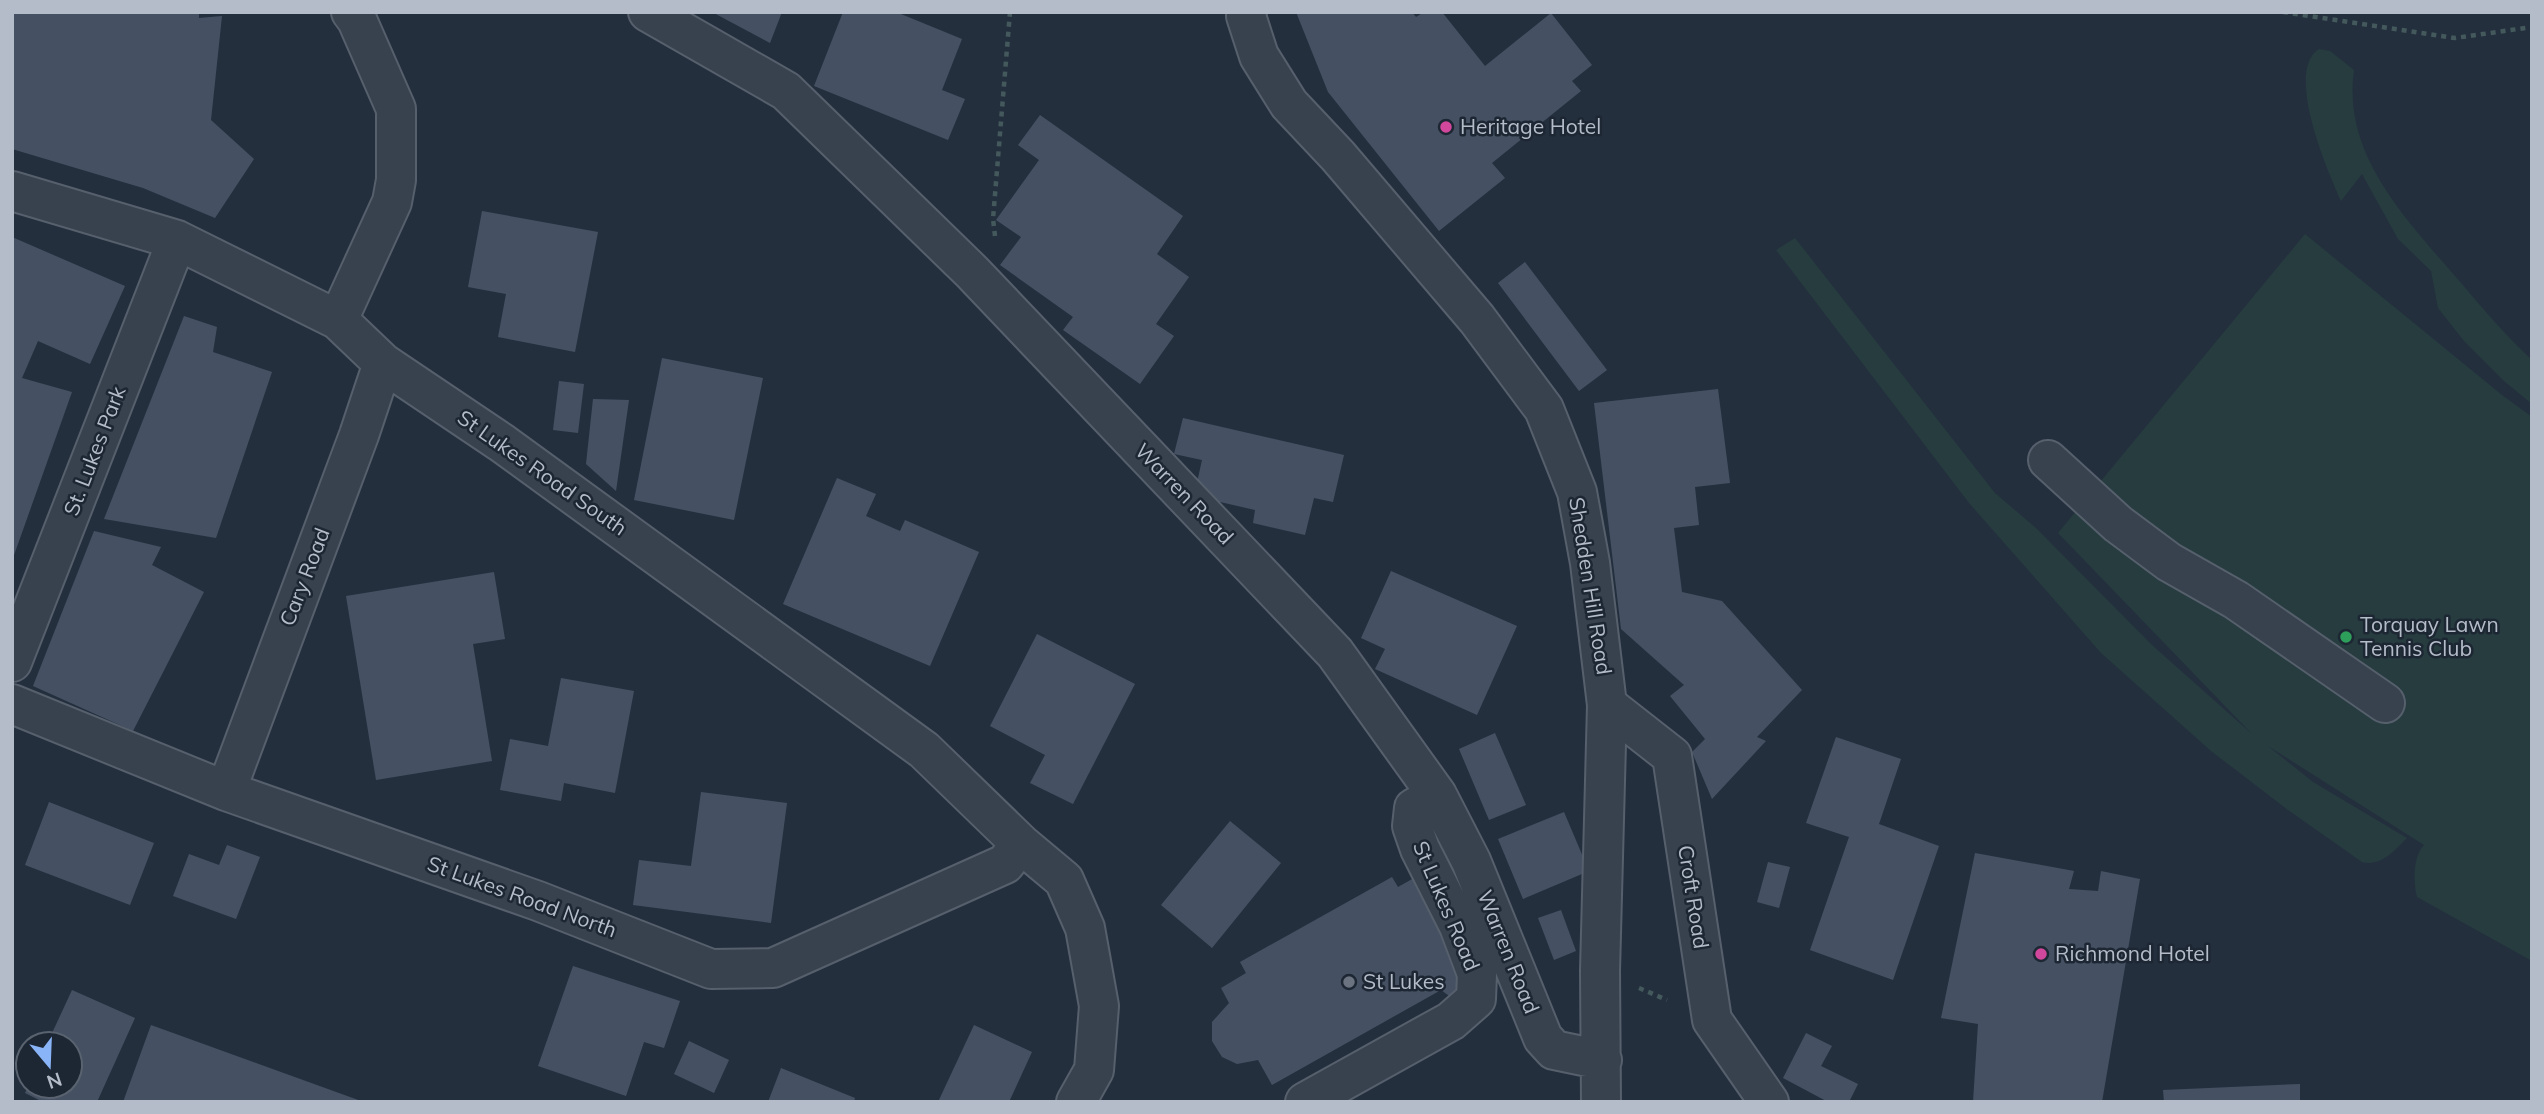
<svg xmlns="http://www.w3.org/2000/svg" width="2544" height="1114" font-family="Mulish,sans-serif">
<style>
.green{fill:#263c3f}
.building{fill:#455162}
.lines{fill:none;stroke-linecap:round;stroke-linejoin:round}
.minor-casing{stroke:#565f6c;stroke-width:42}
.path{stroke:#44595c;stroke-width:4.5;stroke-dasharray:5 5;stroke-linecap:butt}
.minor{stroke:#38414e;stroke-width:38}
.hotel-dot{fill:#d1479c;stroke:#1d2633;stroke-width:2.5}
.leisure-dot{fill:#2e9e5b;stroke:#1d2633;stroke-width:2.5}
.worship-dot{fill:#6b7280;stroke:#1d2633;stroke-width:2.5}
.labels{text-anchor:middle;stroke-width:5;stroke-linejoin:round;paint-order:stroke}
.poi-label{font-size:21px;fill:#b4bcc9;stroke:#1d2633;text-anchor:start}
.street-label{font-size:21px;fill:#b4bcc9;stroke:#1d2633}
</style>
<rect width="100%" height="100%" fill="#242f3e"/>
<path class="green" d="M2319 49 2330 51 2354 70C2342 154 2405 218 2455 276 2480 305 2504 334 2532 360V404L2504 381 2464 341 2438 308 2431 271 2398 239 2362 174 2341 201C2328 172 2284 71 2319 49Z
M2305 234 2502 395 2532 417V961L2417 897C2413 882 2413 856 2424 845L2268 746 2313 782 2407 838C2395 850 2381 867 2362 862L2288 810 2211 751 2101 653 1969 503 1776 250 1795 238 1995 493 2036 528 2152 645 2252 734 2058 533Z"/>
<path class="building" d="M12 12H199V18L222 16 211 120 254 159 215 218 143 188 12 149Z
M712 12H782L770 43Z
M843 12H896L962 39 942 90 965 99 948 140 814 86Z
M1296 12H1412L1416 17 1424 12H1442L1485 66 1551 13 1592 65 1572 81 1581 91 1492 163 1505 178 1439 231 1328 92Z
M1040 115 1183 216 1157 254 1189 277 1156 324 1174 336 1140 384 1063 330 1073 317 1000 265 1021 237 996 220 1039 160 1018 145Z
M482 211 598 232 575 352 498 337 506 294 468 287Z
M12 237 125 286 90 364 38 341 22 378 72 392 13 558Z
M1525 262 1607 370 1579 391 1498 283Z
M184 316 217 327 213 352 272 372 216 538 104 519Z
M662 358 763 378 734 520 634 500Z
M559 381 584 384 578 433 553 430Z
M1718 389 1730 483 1695 487 1699 525 1674 528 1682 592 1722 601 1802 690 1757 737 1766 741 1712 799 1692 752 1705 739 1670 696 1684 685 1621 629 1594 403Z
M593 399 629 400 616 491 586 464Z
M1183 418 1344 455 1333 502 1314 498 1305 535 1253 523 1255 510 1194 496 1202 460 1174 454Z
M837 478 876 494 866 516 900 531 905 520 979 552 930 666 783 604Z
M94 531 161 547 152 565 204 592 133 731 33 686Z
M1391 571 1517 626 1477 715 1375 669 1385 649 1361 638Z
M494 572 505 639 473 644 492 761 376 780 346 596Z
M1037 634 1135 684 1073 804 1030 783 1045 755 990 726Z
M561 678 634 691 615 793 564 783 561 801 500 790 510 739 548 746Z
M1495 733 1526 805 1489 820 1459 749Z
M1836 737 1901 759 1879 824 1939 846 1893 980 1810 950 1849 837 1806 823Z
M701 792 787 803 771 923 633 905 639 860 691 866Z
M49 802 154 843 130 905 25 865Z
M1564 812 1589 871 1523 899 1498 839Z
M1230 821 1281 863 1212 948 1161 905Z
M227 845 260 857 236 919 173 896 189 854 219 865Z
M1975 853 2074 871 2069 889 2098 891 2101 871 2140 879 2102 1102H1973L1978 1024 1941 1018Z
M1768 862 1790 867 1779 908 1757 902Z
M1392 877 1398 887 1414 878 1469 977 1452 998 1441 990 1272 1085 1258 1060 1237 1064 1222 1057 1212 1041V1022L1229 1003 1221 988 1246 973 1240 962Z
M1561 910 1576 951 1554 960 1538 918Z
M573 966 680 1001 664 1048 644 1042 626 1096 538 1066Z
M72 990 135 1018 97 1102H43L25 1093 28 1086H70V1044H47Z
M151 1025 361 1101V1102H123Z
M974 1025 1032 1052 1009 1102H938Z
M1806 1033 1832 1046 1821 1066 1858 1084 1849 1102H1828L1783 1078Z
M689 1041 729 1060 714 1093 674 1074Z
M781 1068 855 1098 854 1102H768Z
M2300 1084V1102H2164L2163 1090Z"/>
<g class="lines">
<defs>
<path id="minor" d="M648 12 786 91 972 272 1335 653 1437 795 1471 861 1543 1038 1554 1050 1602 1060
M1247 12 1246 16 1259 56 1289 104 1338 156 1477 319 1544 409 1577 492 1590 563 1607 705 1600 971 1601 1102
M12 191 177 240 338 320 383 363 502 443 924 750 1021 844 1064 880 1085 928 1099 1006 1094 1070 1076 1102
M338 320 392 202 396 180V109L357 20 351 12
M2048 460 2118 524 2169 562 2236 600 2385 703
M12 662 177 240
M12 704 226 791 538 901 711 969 773 968 1005 864 1021 844
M1607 705 1672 756 1712 1020 1769 1102
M226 791 359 435 383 363
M1305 1102 1451 1021 1476 999 1477 974 1459 926 1420 849 1412 826 1414 808 1437 795"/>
</defs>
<use href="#minor" class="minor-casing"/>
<path class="path" d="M2283 12 2455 38 2532 27
M995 236 993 219 1010 12
M1639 988 1667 1000"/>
<use href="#minor" class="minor"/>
</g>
<g class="hotel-dot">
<circle cx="1446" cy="127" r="7"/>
<circle cx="2041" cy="954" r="7"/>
</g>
<circle class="leisure-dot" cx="2346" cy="637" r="7"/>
<circle class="worship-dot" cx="1349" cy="982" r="7"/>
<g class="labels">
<g class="poi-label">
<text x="1460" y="134">Heritage Hotel</text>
<text x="2360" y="632">Torquay Lawn<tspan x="2360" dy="24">Tennis Club</tspan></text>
<text x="2055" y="961">Richmond Hotel</text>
<text x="1363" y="989">St Lukes</text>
</g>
<g class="street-label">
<text transform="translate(95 451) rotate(-69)" y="7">St. Lukes Park</text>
<text transform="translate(542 473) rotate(35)" y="7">St Lukes Road South</text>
<text transform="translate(1184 494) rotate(46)" y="7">Warren Road</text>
<text transform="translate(305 577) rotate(-69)" y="7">Cary Road</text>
<text transform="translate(1590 586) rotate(81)" y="7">Shedden Hill Road</text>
<text transform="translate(522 897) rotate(20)" y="7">St Lukes Road North</text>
<text transform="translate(1693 897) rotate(81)" y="7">Croft Road</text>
<text transform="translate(1446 906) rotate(67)" y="7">St Lukes Road</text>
<text transform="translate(1508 952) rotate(68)" y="7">Warren Road</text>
</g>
</g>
<rect width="2544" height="1114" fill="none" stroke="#b4bcc9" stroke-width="28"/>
<g transform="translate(49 1065) rotate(161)"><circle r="33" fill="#1d2633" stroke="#59626f" stroke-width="2"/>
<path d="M0-5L12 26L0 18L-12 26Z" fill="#8ab4f8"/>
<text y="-10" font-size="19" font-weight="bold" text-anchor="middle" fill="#b4bcc9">N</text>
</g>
</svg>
